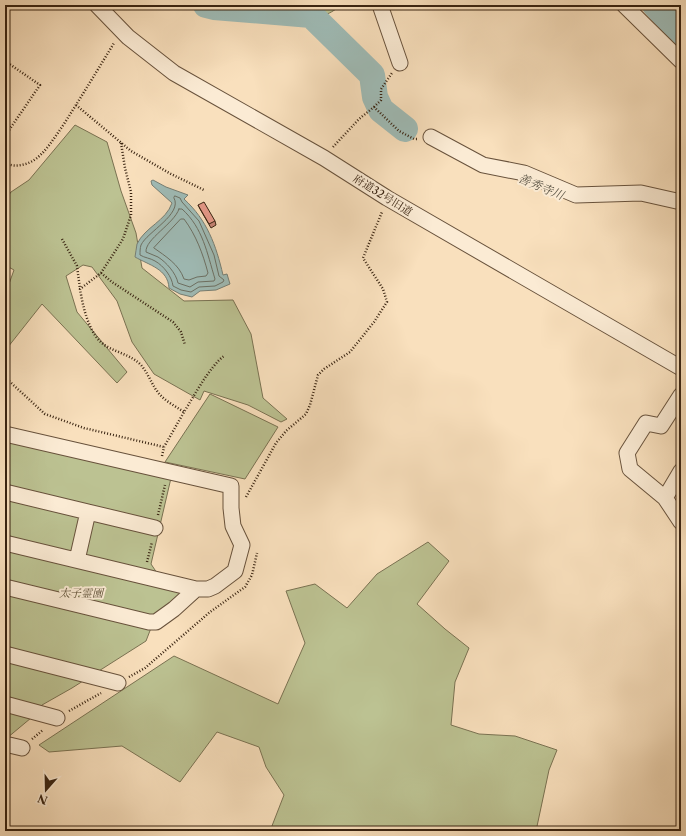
<svg xmlns="http://www.w3.org/2000/svg" width="686" height="836" font-family="'Libre Caslon Text','Noto Serif JP',serif">
<style>
.green{fill:#bcc292;stroke:#7a7252}
.water{fill:#9fbcb7;stroke:#767f75}
.lines{fill:none;stroke-linecap:round;stroke-linejoin:round}
.shore{stroke:#6c7064;stroke-width:1}
.river{stroke:#9fbcb7;stroke-width:26}
.minor-casing{stroke:#68523c;stroke-width:17}
.path{stroke:#382311;stroke-width:2.5;stroke-dasharray:1 2;stroke-linecap:butt}
.minor{stroke:#fbebd4;stroke-width:15}
.wall{fill:#c68476;stroke:#382311}
.shaded-wall{fill:#a16b60;stroke:#382311}
.building{fill:#e69989;stroke:#382311}
.labels{text-anchor:middle;stroke-width:4;stroke-linejoin:round;paint-order:stroke}
.street-label{font-size:11px;fill:#382311;stroke:#fbebd4}
.park-label{font-size:11px;font-style:italic;fill:#594b31;stroke:#fbebd4}
.water-label{font-size:12px;font-style:italic;fill:#575143;stroke:#fbebd4}
</style>
<rect width="100%" height="100%" fill="#f9e0bd"/>
<filter id="stains"><feTurbulence type="fractalNoise" baseFrequency=".005" numOctaves="4"/><feColorMatrix values="0 0 0 0 .2 0 0 0 0 .09 0 0 0 0 .02 0 0 0 .5 -.17"/></filter>
<radialGradient id="worn" r=".72"><stop offset=".6" stop-color="#630" stop-opacity="0"/><stop offset="1" stop-color="#630" stop-opacity=".3"/></radialGradient>
<path class="green" d="M283 5H335L336 9C333 11 330 13 327 14 316 17 294 9 283 5Z
M75 125 107 142 121 191 136 233 142 268 184 301 233 300 251 334 263 398 287 419 281 422 248 405 204 391 200 400 154 374 132 342 117 301 92 267 83 265 66 276 77 312 127 372 117 383 42 304 8 347 5 345V295L14 270 5 265V200L11 192 29 180Z
M210 394 278 427 245 479 165 462Z
M5 440 171 478 151 564 157 573 202 584 198 598 155 629 151 628 146 641 72 688 42 705 37 713 7 738 5 750Z
M428 542 449 561 417 604 445 629 469 648 455 682 451 725 479 734 515 736 557 750 549 770 536 831H270L284 795 266 767 259 747 217 732 180 782 122 746 49 752 39 745 174 656 278 704 305 643 286 591 315 584 347 608 377 574Z"/>
<path class="water" d="M153 180 166 187 188 195 184 199C207 220 216 245 223 275L227 274 230 284 216 290 200 291 192 297 180 294 169 288C168 269 149 265 135 257 136 253 136 248 137 244 145 227 166 221 172 203L152 185 151 181Z"/>
<g class="lines">
<path class="shore" d="M175 196 180 198 182 202 199 221 214 255 219 276 224 280 223 282 215 286 199 287 191 292 181 290 173 286C172 277 164 266 155 261 150 258 145 258 140 255 140 252 140 248 141 245 147 232 183 214 174 198Z
M179 209H182C203 228 207 253 215 279L214 281 198 282 190 287 178 283C176 273 166 262 158 257 154 255 150 254 146 252 145 239 174 224 179 209Z
M181 219H184C196 235 203 254 208 273L206 276 197 277 189 280 184 279C179 264 165 256 154 248Z"/>
<path class="river" d="M206 5 214 7 311 15 372 75 375 97 381 110 405 129
M655 5 681 33"/>
<defs>
<path id="minor" d="M97 5 128 37 174 73 324 158 387 198 681 368
M380 5 400 63
M624 5 681 61
M431 137 483 165 524 173 576 195 641 193 681 202
M681 395 661 426 646 423 627 453 630 469 665 498 681 522
M5 434 231 486V508L233 526 242 545 235 571 215 586 208 589H196L5 543
M5 492 88 512 77 560
M665 498 681 471
M88 512 155 528
M5 587 149 622H156L174 609 196 589
M5 654 118 683
M5 704 57 718
M5 744 22 748"/>
</defs>
<use href="#minor" class="minor-casing"/>
<path class="path" d="M5 61 40 85 5 136
M76 105 131 151 171 174 204 190
M374 107 381 100V89L392 73
M121 143 125 168 131 192V215L123 239 101 273 80 289C83 307 89 336 106 346 118 353 131 355 141 365 148 373 151 383 157 391 163 400 175 406 184 412 194 396 210 366 224 356
M333 147 359 119 374 107 399 131 414 139H417
M5 163C15 168 28 165 37 158 47 150 54 138 62 127 80 99 97 71 114 43
M5 176 10 165
M62 239 77 266 80 289
M101 273 112 282 173 322 181 332 185 345
M9 381 45 414 84 428 164 447
M162 456 164 447 184 412
M246 497 276 443 286 431 306 414 310 405 318 375 324 369 350 352 374 322 387 302 383 289 363 258 382 212
M158 515 165 485
M147 562 152 542
M129 677 145 668 210 612 245 587 252 575 257 553
M69 711 101 693
M32 739 43 730"/>
<use href="#minor" class="minor"/>
</g>
<path class="wall" d="M118 5H128L123 10Z
M198 205 215 221 216 225 211 228 200 209Z"/>
<path class="shaded-wall" d="M121 5H128L123 10Z"/>
<path class="building" d="M204 202 215 221 209 224 198 205Z"/>
<g class="labels">
<g class="street-label">
<text transform="translate(383 195) rotate(32)" y="4">府道32号旧道</text>
</g>
<g class="park-label">
<text x="81" y="597">太子霊園</text>
</g>
<g class="water-label">
<text transform="translate(541 187) rotate(23)" y="4">善秀寺川</text>
</g>
</g>
<rect width="686" height="836" fill="none" stroke="#f9e0bd" stroke-width="20"/>
<rect x="6" y="6" width="674" height="824" fill="none" stroke="#382311" stroke-width="2"/>
<rect x="10" y="10" width="666" height="816" fill="none" stroke="#382311"/>
<g transform="translate(46 790) rotate(200)" stroke="#fbebd4" stroke-width="3" paint-order="stroke">
<path d="M0-3L7 15L0 10L-7 15Z" fill="#382311"/>
<text y="-6" font-size="11" font-weight="bold" text-anchor="middle" fill="#382311">N</text>
</g>
<rect width="100%" height="100%" filter="url(#stains)"/>
<rect width="100%" height="100%" fill="url(#worn)"/>
</svg>
